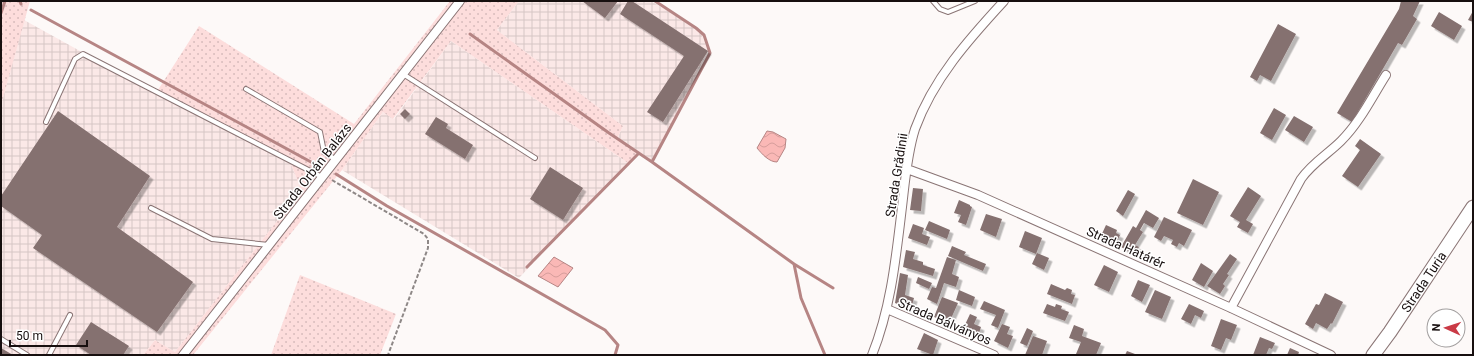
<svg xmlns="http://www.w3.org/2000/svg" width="1474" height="356" font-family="Roboto,sans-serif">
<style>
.industrial{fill:url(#industrial-grid)}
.green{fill:url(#green-dots)}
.water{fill:url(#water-waves);stroke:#b68584}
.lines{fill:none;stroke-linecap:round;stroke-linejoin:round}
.stream{stroke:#b68584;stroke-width:3}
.building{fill:#857170;filter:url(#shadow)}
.service-casing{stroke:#8a7575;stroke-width:6}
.minor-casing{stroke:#8a7575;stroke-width:10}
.primary-casing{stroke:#8a7575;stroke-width:15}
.path{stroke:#8e8887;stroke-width:2;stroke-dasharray:4 2;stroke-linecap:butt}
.service{stroke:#fff;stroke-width:4}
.minor{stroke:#fff;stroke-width:8}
.primary{stroke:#fff;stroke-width:13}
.labels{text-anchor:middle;stroke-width:3;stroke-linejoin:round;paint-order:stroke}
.street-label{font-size:13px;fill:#170f0f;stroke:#fff}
</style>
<defs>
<pattern id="industrial-grid" width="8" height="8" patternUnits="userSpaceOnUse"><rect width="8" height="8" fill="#fbe8e7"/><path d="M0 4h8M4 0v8" fill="none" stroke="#d6c6c5"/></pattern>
<pattern id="green-dots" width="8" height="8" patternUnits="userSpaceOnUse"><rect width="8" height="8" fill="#fddddc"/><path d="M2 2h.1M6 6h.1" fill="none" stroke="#d8bcbc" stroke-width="1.8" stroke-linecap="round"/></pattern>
<pattern id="water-waves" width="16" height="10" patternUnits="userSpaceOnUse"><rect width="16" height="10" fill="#fab8b6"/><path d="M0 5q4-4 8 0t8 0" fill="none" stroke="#d69d9b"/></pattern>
<filter id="shadow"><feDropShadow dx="3.5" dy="3.5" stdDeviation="0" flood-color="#0004"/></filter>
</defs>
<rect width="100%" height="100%" fill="#fdf9f8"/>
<path class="industrial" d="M519 1H651L700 30 708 51 653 162 617 139 623 126 497 30Z
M24 20 156 93 291 164 301 190 175 352 155 340 143 355H1V105Z
M451 41 628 163 519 278 342 170 383 112 394 119Z"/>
<path class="green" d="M1 1H30L1 105Z
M450 1H519L497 30 623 126 617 139 638 152 628 163 451 41 393 119 383 112 342 170 193 355H143L155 340 175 352 301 190 291 164 156 93 199 26 354 124Z
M300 275 396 314 380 355H271Z"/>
<path class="water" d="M767 131 773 132 786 139 785 148 777 162C769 162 762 154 757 148Z
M554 257 573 268 558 287 538 276Z"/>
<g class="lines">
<path class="stream" d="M20 1 21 4
M655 1 696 28 704 35 710 53 652 162 794 264 833 288
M31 10 311 162
M1 13 5 1
M470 34 609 133 652 162
M336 174 387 206 605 330 618 345 615 355
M794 264 801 298 825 355
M527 267 639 153"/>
</g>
<path class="building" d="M582 1H618L605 18Z
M628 1H632L708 51 663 122 647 112 684 56 620 14Z
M1401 1H1420L1413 16 1417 19 1402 45 1398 43 1352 122 1337 113 1399 9Z
M1473 11V22L1468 20Z
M1439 12 1462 26 1454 40 1431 26Z
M1278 24 1296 34 1271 81 1260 75 1257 81 1250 77Z
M1274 108 1286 115 1272 140 1260 133Z
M405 109 410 114 405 119 400 114Z
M58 111 150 176 117 227 193 282 157 332 33 248 42 235 1 206V196Z
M1294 116 1313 127 1304 142 1285 130Z
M436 117 448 124 446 128 473 145 465 159 425 134Z
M1360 139 1381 154 1358 187 1342 176 1360 150 1355 146Z
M550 167 583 188 563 220 530 199Z
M1193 179 1219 192 1203 225 1177 213Z
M1248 187 1261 196 1246 220 1253 224 1248 233 1237 227 1240 222 1230 216Z
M913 188 923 189 921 211 910 210Z
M1128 190 1135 194 1123 216 1116 211Z
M959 200 970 205V206L972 207 966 225 958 222 961 215 954 213Z
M1146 210 1159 218 1153 228 1144 223 1140 230 1143 232 1135 245 1139 247 1134 254 1121 247 1133 226 1136 228Z
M986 214 1002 219 996 237 980 230Z
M1164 217 1192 230 1184 246 1179 243 1177 247 1171 244 1173 240 1164 236 1161 241 1154 237Z
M929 221 950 230 947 239 925 230Z
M913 224 924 228 922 234 930 237 927 245 908 238Z
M1106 225 1117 230 1116 233 1120 235 1115 245 1100 238Z
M1025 231 1042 238 1036 254 1019 247Z
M952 246 966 252 964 255 986 264 983 271 948 256Z
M906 250 915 252 913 259 923 262V265L935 269 933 276 903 267Z
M1037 253 1049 258 1044 270 1032 264Z
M1230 254 1237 259 1227 274 1229 275 1223 284 1225 286 1220 294 1207 286Z
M947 257 956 260 952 274 959 277 956 287 944 283 937 304 927 299 932 287 936 288Z
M1201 263 1213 271 1204 287 1192 280Z
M1104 265 1118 272 1109 292 1094 285Z
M900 273 908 275 905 295 914 298 911 309 895 303Z
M918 277 932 283 929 289 916 283Z
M1138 280 1150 285 1142 302 1131 296Z
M1051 284 1065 290 1067 288 1072 290 1071 294 1075 295 1072 304 1047 294Z
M959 290 975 297 972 306 956 300Z
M1155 290 1171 297 1162 319 1145 312Z
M1325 293 1343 302 1332 324 1331 323 1327 329 1316 323 1313 329 1305 324 1316 304 1319 305Z
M942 297 958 303 949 323 934 317Z
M984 301 1005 310 998 328 991 325 996 315 980 309Z
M1047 304 1055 307 1056 304 1062 306 1061 309 1069 312 1065 321 1043 313Z
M1189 304 1204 311 1201 318 1195 315 1191 324 1181 319Z
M970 314 977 317 974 324 981 327 978 336 963 329Z
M1221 319 1237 325 1231 340 1226 338 1221 350 1211 346Z
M91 322 129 346 123 355H91L76 345Z
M1002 324 1010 327 1007 334 1013 336 1008 348 994 341Z
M1074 325 1084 329 1082 336 1101 343 1096 355 1076 354 1081 342 1069 338Z
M1027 328 1033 331 1027 346 1020 343Z
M924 333 938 340 933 355 917 349Z
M1033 336 1047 341 1042 355H1025Z
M1260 337 1275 343 1272 349 1269 348 1266 355H1253Z
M1 348 13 355H1Z
M1290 348 1299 352 1298 355H1287Z
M1127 351 1135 354 1134 355H1125Z"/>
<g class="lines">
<defs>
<path id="service" d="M933 1 940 9 948 12 975 1
M403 74 535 158
M246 89 320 132 324 152 336 160
M46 122 75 59 83 54 322 177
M151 208 212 239 269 245
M1 339 27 355
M49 355 70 315"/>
<path id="minor" d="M907 169 978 195 1231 308 1331 355
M1231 308 1301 179C1312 163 1328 154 1341 141 1360 122 1372 97 1386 75
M887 309 994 355
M183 355 460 1
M872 355C891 308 896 257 902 207 905 182 907 154 915 129 933 79 969 39 1004 1"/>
<g id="primary">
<path id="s1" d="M1373 355 1390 332 1473 207"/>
</g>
</defs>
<use href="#service" class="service-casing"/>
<use href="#minor" class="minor-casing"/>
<use href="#primary" class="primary-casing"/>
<path class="path" d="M332 180 424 234 428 239V248L388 355"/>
<use href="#service" class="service"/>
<use href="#minor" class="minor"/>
<use href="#primary" class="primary"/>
</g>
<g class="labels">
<g class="street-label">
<text transform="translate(312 171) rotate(-52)" y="5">Strada Orbán Balázs</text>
<text transform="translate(896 175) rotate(-81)" y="5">Strada Grădinii</text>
<text transform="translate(1126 247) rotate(24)" y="5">Strada Határér</text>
<text dy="5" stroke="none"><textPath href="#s1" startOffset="89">Strada Turia</textPath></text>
<text transform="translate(945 321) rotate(23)" y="5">Strada Bálványos</text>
</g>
</g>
<rect width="1474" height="356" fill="none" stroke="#170f0f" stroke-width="4"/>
<g transform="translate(1446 328) rotate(273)"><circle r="19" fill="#ffffff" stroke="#a29f9f"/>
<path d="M0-3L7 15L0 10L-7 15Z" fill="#ca3a46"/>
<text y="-6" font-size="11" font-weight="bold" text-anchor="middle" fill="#170f0f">N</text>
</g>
<path d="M10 340v6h77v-6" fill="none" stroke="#170f0f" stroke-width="2"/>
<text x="16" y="340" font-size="12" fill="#170f0f" stroke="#ffffff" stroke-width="3" paint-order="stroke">50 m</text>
</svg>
